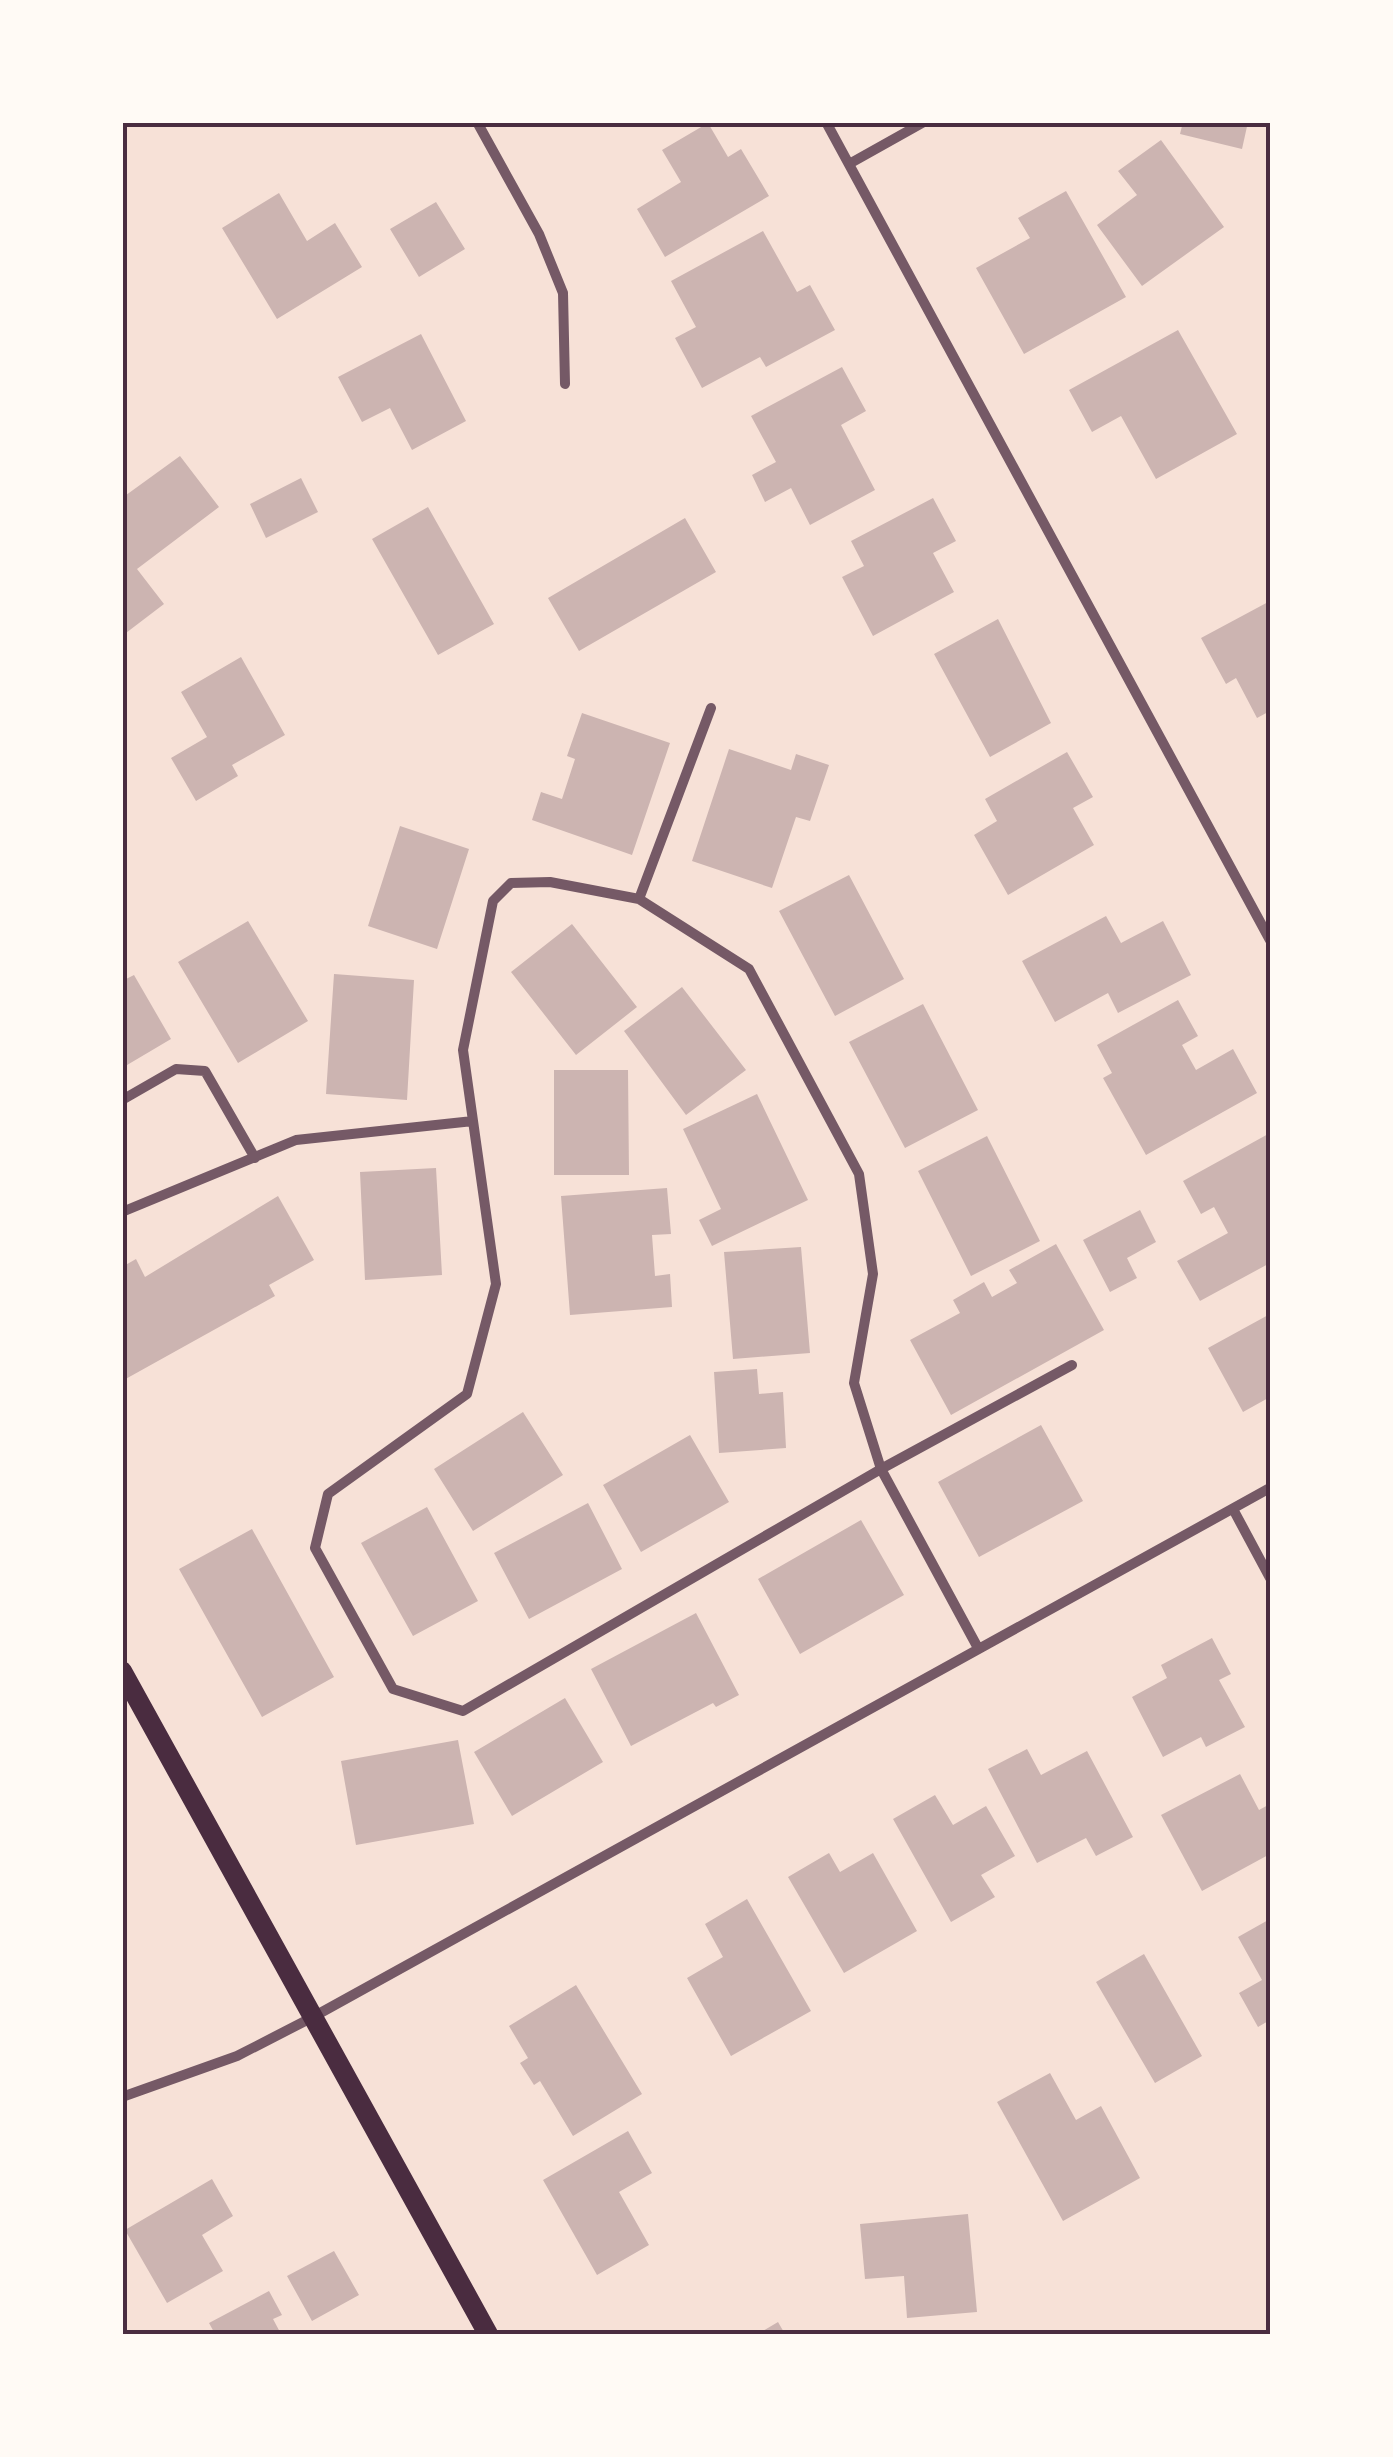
<svg xmlns="http://www.w3.org/2000/svg" width="1393" height="2457" font-family="'Space Grotesk',sans-serif">
<style>
.building{fill:#ccb4b1}
.lines{fill:none;stroke-linecap:round;stroke-linejoin:round}
.minor{stroke:#755966;stroke-width:10}
.secondary{stroke:#4a2c40;stroke-width:20}
.neatline{fill:none;stroke:#4a2c40;stroke-width:4}
</style>
<rect width="100%" height="100%" fill="#f7e1d7"/>
<path class="building" d="M1183 122H1248L1242 149 1180 134Z
M708 123 728 157 741 149 769 196 665 257 637 209 681 182 662 150Z
M1161 140 1224 227 1142 286 1097 225 1137 195 1118 171Z
M1066 191 1126 297 1024 354 976 268 1030 238 1018 218Z
M279 193 307 241 335 223 362 267 277 319 222 228Z
M436 202 465 249 419 277 390 229Z
M763 231 797 292 810 285 835 330 766 367 760 357 702 388 675 338 696 327 671 281Z
M1178 330 1237 434 1156 479 1121 416 1092 432 1069 390Z
M421 334 466 421 412 450 390 408 362 422 338 377Z
M842 367 866 411 841 425 875 490 810 525 791 488 765 502 752 475 776 462 751 416Z
M180 456 219 507 137 569 164 604 122 636V498Z
M301 478 318 512 266 538 250 504Z
M933 498 956 541 933 553 954 592 873 636 842 577 864 566 851 541Z
M428 507 494 624 438 655 372 539Z
M685 518 716 572 579 651 548 598Z
M1270 601V711L1257 718 1236 678 1226 684 1201 638Z
M998 619 1051 723 990 757 934 654Z
M241 657 285 735 232 765 238 776 196 801 171 758 207 737 181 692Z
M582 713 670 743 632 855 532 820 541 792 562 799 575 759 567 756Z
M729 749 791 770 796 754 829 765 810 821 796 817 772 888 692 861Z
M1067 752 1093 797 1073 808 1094 845 1008 895 974 835 997 821 985 799Z
M400 826 469 849 437 949 368 926Z
M849 875 904 979 835 1016 779 911Z
M1106 916 1121 943 1163 921 1191 975 1118 1013 1108 993 1055 1022 1022 961Z
M248 921 308 1021 238 1063 178 962Z
M572 924 637 1007 576 1055 511 972Z
M334 974 414 980 407 1100 326 1094Z
M134 975 171 1039 122 1068V981Z
M682 987 746 1070 686 1115 624 1031Z
M1178 1000 1198 1036 1182 1045 1196 1070 1233 1049 1257 1093 1146 1155 1103 1078 1112 1073 1097 1045Z
M923 1004 978 1110 905 1148 849 1042Z
M554 1070H628L629 1175H554Z
M757 1094 808 1200 712 1246 699 1220 721 1209 683 1129Z
M1270 1133V1263L1200 1301 1177 1261 1228 1233 1214 1207 1201 1214 1183 1181Z
M987 1136 1040 1241 971 1276 918 1171Z
M436 1168 442 1275 365 1280 360 1172Z
M667 1188 671 1234 652 1235 655 1276 670 1274 672 1307 570 1315 561 1196Z
M278 1196 314 1260 269 1285 275 1296 122 1381V1267L136 1259 145 1277Z
M1140 1210 1156 1242 1127 1258 1137 1278 1110 1292 1083 1240Z
M1056 1244 1104 1330 951 1415 910 1340 960 1313 953 1300 984 1282 992 1297 1017 1283 1009 1270Z
M801 1247 810 1353 733 1359 724 1252Z
M1270 1314V1397L1243 1412 1208 1348Z
M757 1369 759 1394 783 1392 786 1448 719 1453 714 1372Z
M523 1412 563 1475 473 1531 434 1469Z
M1041 1425 1083 1501 979 1557 938 1482Z
M690 1435 729 1502 641 1552 603 1485Z
M588 1503 622 1569 529 1619 494 1553Z
M427 1507 478 1601 413 1636 361 1543Z
M861 1520 904 1595 800 1654 758 1579Z
M252 1529 334 1677 262 1717 179 1569Z
M696 1613 739 1695 716 1707 713 1703 631 1746 591 1669Z
M1212 1638 1231 1674 1219 1680 1245 1727 1206 1747 1201 1737 1163 1757 1132 1697 1167 1678 1161 1665Z
M565 1698 603 1762 512 1816 474 1752Z
M458 1740 474 1824 356 1845 341 1761Z
M1027 1749 1041 1775 1087 1751 1133 1837 1096 1856 1086 1838 1037 1863 988 1769Z
M1240 1774 1259 1810 1270 1804V1854L1202 1891 1161 1815Z
M935 1795 953 1825 986 1806 1015 1856 981 1875 995 1897 951 1922 893 1819Z
M829 1853 840 1872 873 1853 917 1931 844 1973 788 1877Z
M747 1899 811 2011 731 2056 687 1978 723 1957 705 1924Z
M1270 1919V2020L1258 2027 1239 1993 1262 1980 1238 1937Z
M1144 1954 1202 2056 1155 2083 1096 1982Z
M576 1985 642 2094 573 2136 540 2081 534 2085 520 2063 528 2058 509 2026Z
M1050 2073 1076 2120 1101 2106 1140 2178 1063 2221 997 2102Z
M628 2131 652 2173 619 2192 649 2245 597 2275 543 2180Z
M212 2179 233 2216 202 2235 223 2271 167 2303 125 2230Z
M968 2214 977 2312 907 2318 904 2276 865 2279 860 2224Z
M334 2251 359 2295 312 2321 287 2276Z
M269 2291 282 2315 273 2319 281 2334H215L209 2323Z
M778 2322 785 2334H758Z"/>
<g class="lines">
<path class="minor" d="M477 122 539 234 563 293 565 384
M826 122 1270 940
M849 164 924 122
M639 899 711 708
M122 1100 176 1069 205 1071 255 1158
M122 1212 296 1140 473 1121
M1233 1509 1270 1578
M978 1648 881 1469 854 1383 873 1274 859 1174 749 969 639 899 550 882 511 883 493 901 463 1050 496 1284 467 1394 328 1494 315 1548 393 1689 463 1711 881 1469 1072 1365
M122 2097 237 2056 313 2017 1270 1488"/>
<path class="secondary" d="M122 1671 488 2334"/>
</g>
<rect width="1393" height="2457" fill="none" stroke="#fffaf5" stroke-width="250"/>
<rect x="125" y="125" width="1143" height="2207" class="neatline"/>
</svg>
